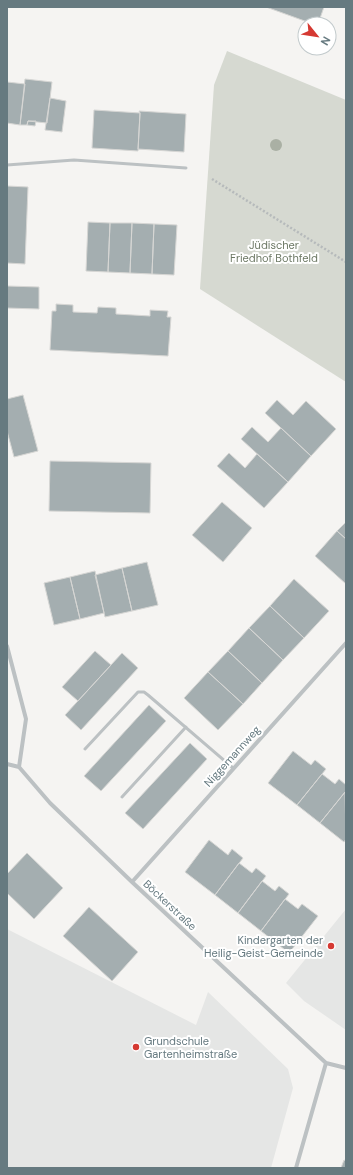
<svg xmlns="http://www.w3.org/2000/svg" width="353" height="1175" font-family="'DM Sans',sans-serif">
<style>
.built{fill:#e5e6e5}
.green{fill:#d6d9d1}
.building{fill:#a4aeb0;stroke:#d6d6d4}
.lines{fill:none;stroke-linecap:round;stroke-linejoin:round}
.path{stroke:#b6babb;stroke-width:2.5;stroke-dasharray:2 2;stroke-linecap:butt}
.service{stroke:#bcc1c3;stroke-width:3}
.minor{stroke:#bcc1c3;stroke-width:4}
.tree{fill:#aab0a4}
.poi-dot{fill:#d53932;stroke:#fff;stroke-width:1.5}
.labels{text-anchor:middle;stroke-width:4;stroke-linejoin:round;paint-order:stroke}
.park-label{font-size:11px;fill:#6c7864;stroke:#fff}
.street-label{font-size:11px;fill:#667a80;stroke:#fff}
.poi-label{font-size:11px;fill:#667a80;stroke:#fff;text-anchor:end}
</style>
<rect width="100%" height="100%" fill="#f5f4f2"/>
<path class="built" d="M346 909V1030L304 1001 286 983Z
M7 929 196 1025 208 992 288 1069 293 1088 271 1168H7Z"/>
<path class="green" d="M227 51 346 100V382L200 289 214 85Z"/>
<path class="building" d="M266 7H324L318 24H313Z
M25 79 52 82 47 123 28 121 27 125H20Z
M7 82 25 84 20 125 7 123Z
M50 98 66 101 62 132 45 130Z
M94 110 140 113 138 151 92 148Z
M139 111 186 114 184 152 138 149 140 113Z
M28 121H36L35 126 27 125Z
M7 186 28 187 25 264 7 263Z
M88 222 110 223 108 272 86 271Z
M110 223H132L130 273 108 272Z
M132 223 154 224 152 274 130 273Z
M154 224 177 225 174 275 152 274Z
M7 286 39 287V309L7 308Z
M56 304 73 305V312L97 313 98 307 116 308V314L150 316V310L168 311 167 317H171L168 356 50 350 52 311H56Z
M23 395 38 451 14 457 7 431V399Z
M277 400 293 415 306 401 336 429 311 456 265 413Z
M252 427 268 442 281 428 311 456 288 482 241 439Z
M229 453 245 468 257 454 288 482 264 508 217 466Z
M50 461 151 463 150 513 49 511Z
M222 502 252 528 223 562 192 535Z
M346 522V539L337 531Z
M337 531 346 539V584L315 556Z
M147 562 158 605 132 611 122 568Z
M122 568 132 611 105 617 95 575Z
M95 571 104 613 80 619 70 577Z
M70 577 80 619 54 625 44 583Z
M294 579 329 611 304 638 270 606Z
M270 606 304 638 283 660 249 628Z
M249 628 283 660 262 683 228 651Z
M95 651 111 665 78 701 62 687Z
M228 651 262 683 243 704 208 672Z
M122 653 138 668 81 730 65 715Z
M208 672 243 704 218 730 184 698Z
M149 705 166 721 101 791 84 776Z
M190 743 207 759 143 829 125 813Z
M293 751 311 765 315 760 326 769 297 805 268 783Z
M322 774 335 784 339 779 346 785V791L320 823 297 805Z
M345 792 346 839 344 842 320 823Z
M209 840 228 855 232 849 243 858 215 895 185 872Z
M27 853 63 888 34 919 7 893V874Z
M239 863 252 873 256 868 266 876 238 913 215 895Z
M262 881 275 891 279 886 289 894 261 931 238 913Z
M285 899 298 909 302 904 318 916 289 953 261 931Z
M89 907 138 952 112 981 63 936Z
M344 1160 346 1161V1168H341Z"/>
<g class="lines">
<path class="path" d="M212 179 346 262"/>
<path class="service" d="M7 165 74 160 186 168
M85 749 138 692H144L148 695 233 768
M122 797 186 727"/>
<path class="minor" d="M7 646 26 719 19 767
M7 764 19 767 50 803 132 882 326 1063 346 1068
M132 882 346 643
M296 1168 326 1063"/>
</g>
<circle class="tree" cx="276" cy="145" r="6"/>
<g class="poi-dot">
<circle cx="331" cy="946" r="4"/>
<circle cx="136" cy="1047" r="4"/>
</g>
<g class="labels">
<g class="park-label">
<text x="274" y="249">Jüdischer<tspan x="274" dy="13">Friedhof Bothfeld</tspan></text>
</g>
<g class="street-label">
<text transform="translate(232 756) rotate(-48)" y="4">Niggemannweg</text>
<text transform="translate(170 905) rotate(43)" y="4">Böckerstraße</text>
</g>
<g class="poi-label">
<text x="323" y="944">Kindergarten der<tspan x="323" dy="13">Heilig-Geist-Gemeinde</tspan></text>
<text x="144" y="1045" text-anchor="start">Grundschule<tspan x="144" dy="13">Gartenheimstraße</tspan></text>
</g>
</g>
<rect width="353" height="1175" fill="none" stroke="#667a80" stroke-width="16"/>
<g transform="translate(317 36) rotate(120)"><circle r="19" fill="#ffffff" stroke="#c2cacc"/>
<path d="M0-3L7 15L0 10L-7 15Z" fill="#d53932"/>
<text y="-6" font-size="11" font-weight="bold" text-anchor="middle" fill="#667a80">N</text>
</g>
</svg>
